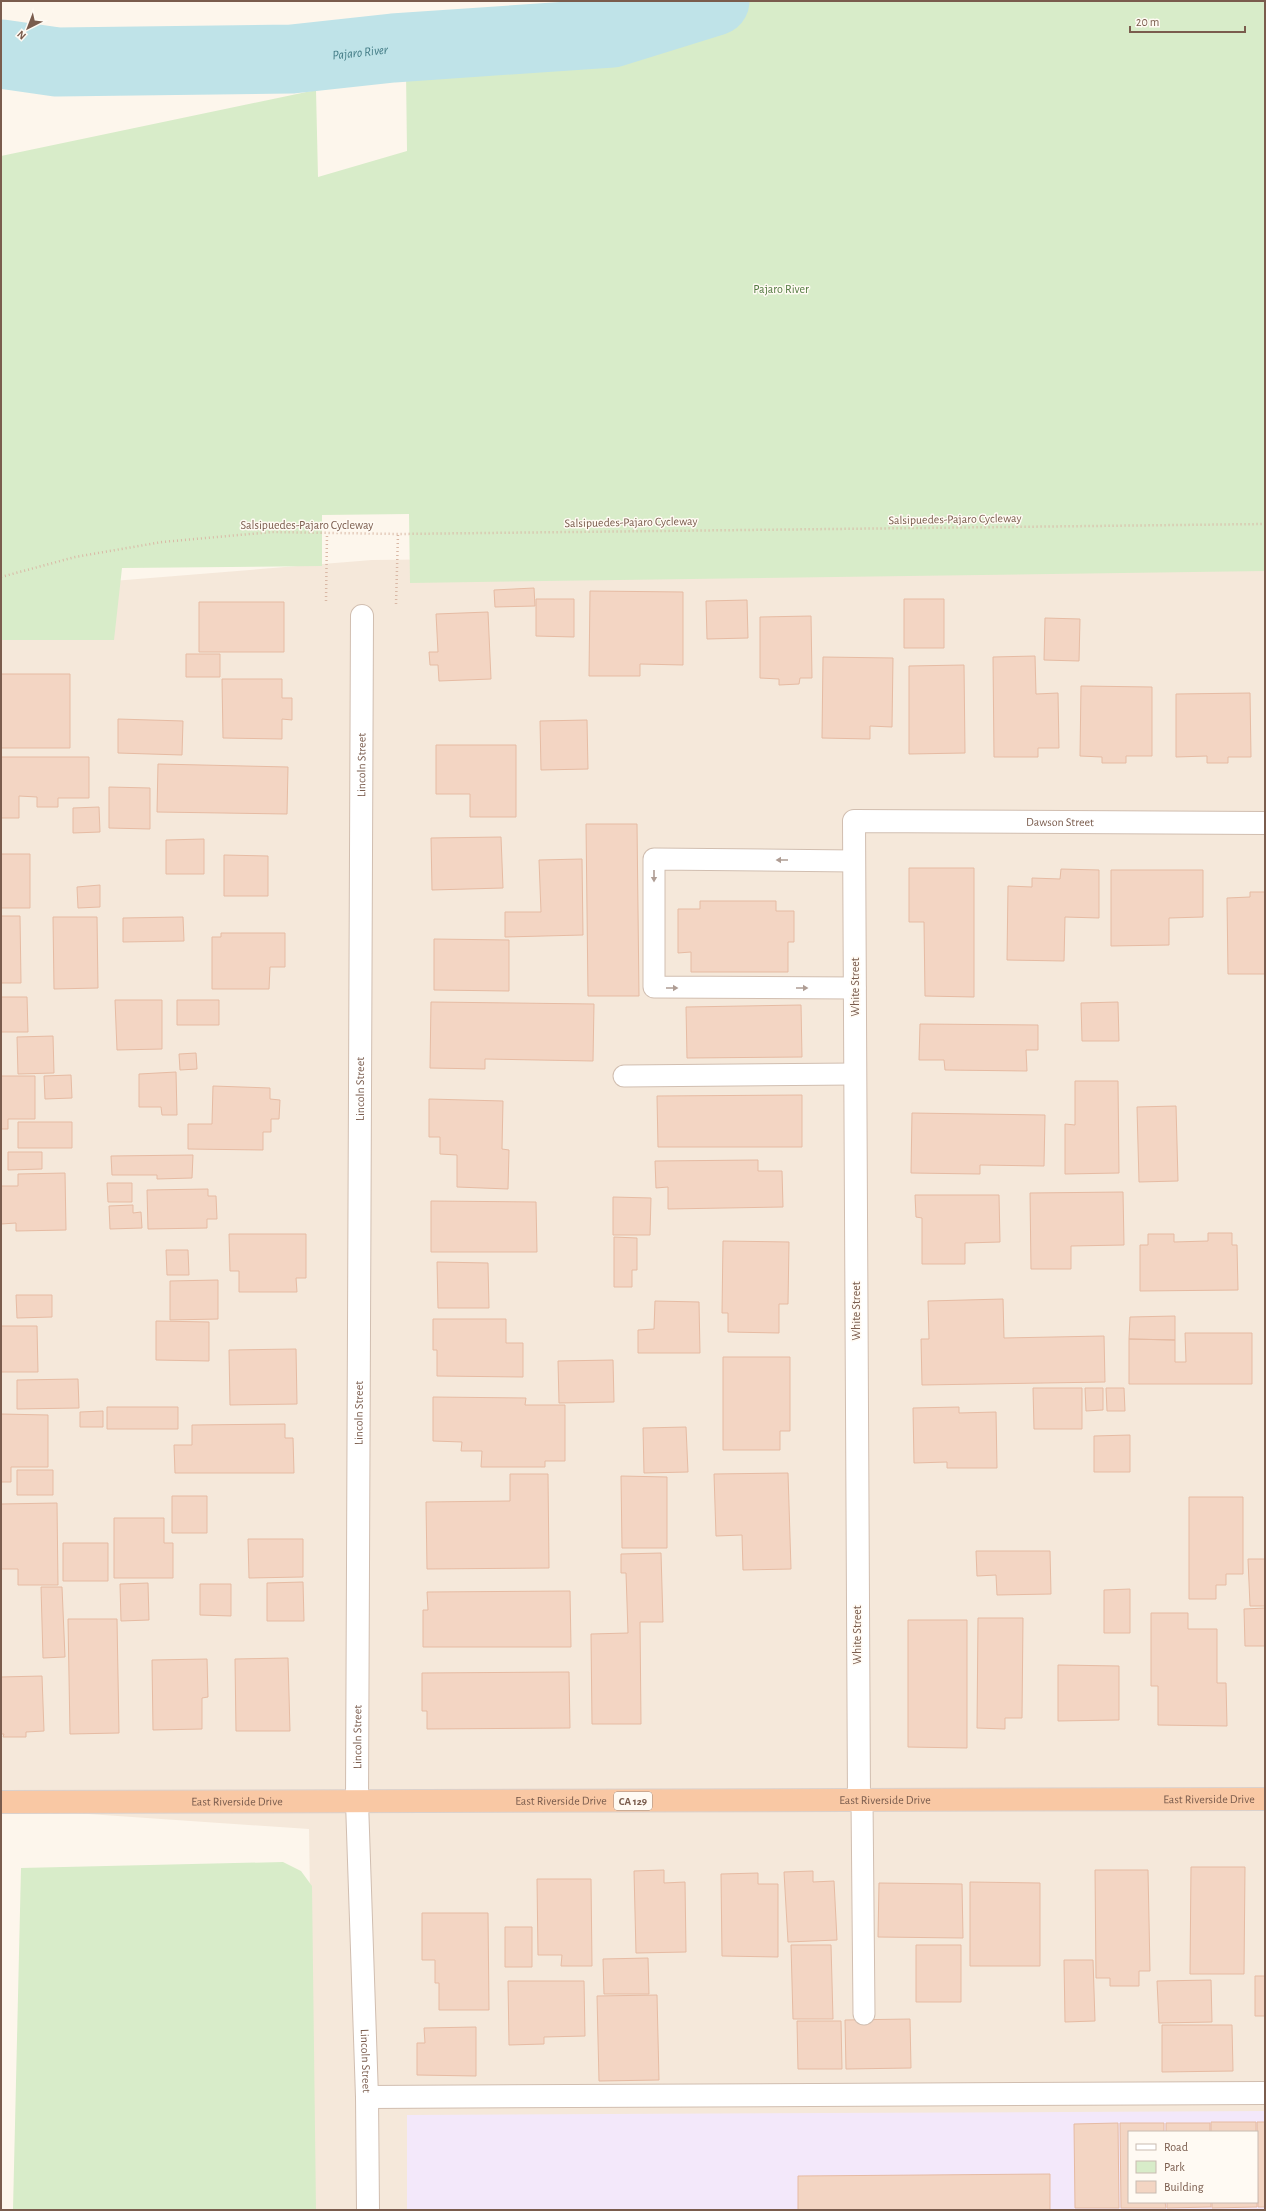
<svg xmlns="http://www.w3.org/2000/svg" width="1266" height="2211" font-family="'Alegreya Sans',sans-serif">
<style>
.residential{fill:#f5e8da;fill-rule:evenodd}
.education{fill:#f3e8fa;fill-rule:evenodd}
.green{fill:#d8ecc9}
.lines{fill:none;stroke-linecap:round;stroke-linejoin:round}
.river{stroke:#bfe3e8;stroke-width:69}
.building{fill:#f3d5c3;stroke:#e6bba3}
.service-casing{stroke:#d1beb0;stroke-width:23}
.minor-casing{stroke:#d1beb0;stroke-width:24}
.tertiary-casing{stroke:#d1beb0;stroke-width:24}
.trunk-casing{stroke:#dad1cd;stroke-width:24}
.path{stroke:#d9b8a5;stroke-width:2.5;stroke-dasharray:1 3;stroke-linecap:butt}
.service{stroke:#fff;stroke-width:21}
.minor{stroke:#fff;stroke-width:22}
.tertiary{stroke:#fff;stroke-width:22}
.trunk{stroke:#f9c8a4;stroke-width:22}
.oneway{fill:#af9d94}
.labels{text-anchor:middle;stroke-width:3;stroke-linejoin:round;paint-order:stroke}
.shield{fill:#fffaf3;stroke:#a28b7f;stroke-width:1}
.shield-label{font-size:11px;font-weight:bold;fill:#7a5c4d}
.park-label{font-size:12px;fill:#537a41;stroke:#fffaf3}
.street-label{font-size:12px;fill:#7a5c4d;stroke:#fffaf3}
.water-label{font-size:13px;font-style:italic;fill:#437c86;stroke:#fffaf3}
</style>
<rect width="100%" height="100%" fill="#fdf6ec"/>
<path class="residential" d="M1265 551V2210H315L309 1829 1 1808V590L372 560ZM1129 2132H1257V2202H1129Z"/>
<path class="education" d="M1265 2111V2210H407V2115ZM1129 2132H1257V2202H1129Z"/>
<path class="green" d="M731 1H1265V571L410 583 409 514 322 515V566L122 568 114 640H1V156L316 90 318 177 407 151 406 72Z
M283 1862 301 1871 312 1886 316 2210H13L21 1868Z"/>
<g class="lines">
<path class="river" id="s1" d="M1 54 57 62 292 59 393 48 612 33 715 1"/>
</g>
<path class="building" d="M534 588 535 606 495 607 494 590Z
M590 591 683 592V665L640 664V676H589Z
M536 599H574V637L536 636Z
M904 599H944V648H904Z
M747 600 748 638 707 639 706 601Z
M199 602H284V652H199Z
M488 612 491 679 439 681 438 665H430L429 652H438L436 614Z
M811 616 812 678H800L799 684 779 685V679L760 678V617Z
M1045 618 1080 619 1079 661 1044 660Z
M186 654H220V677H186Z
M1035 656 1036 694 1058 693 1059 748H1038V757H994L993 657Z
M823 657 893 658 892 727 870 726V739L822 738Z
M964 665 965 753 909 754V666Z
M1 674H70V748H1Z
M222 679H282V698H292V720L282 719V739L223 738Z
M1081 686 1152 687V756H1126V763H1102V757L1080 756Z
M1250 693 1251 757H1228V763H1207V756L1176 757V694Z
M118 719 183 721 182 755 118 753Z
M587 720 588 769 541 770 540 721Z
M436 745H516V817H470V794H436Z
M1 757H89V798H58V807H37V797L19 796V818H1Z
M158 764 288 767 287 814 157 812Z
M109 787 150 788V829L109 828Z
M99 807 100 832 73 833V808Z
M586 824H637L639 996H588Z
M501 837 503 888 432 890 431 838Z
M204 839V874H166V840Z
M1 854H30V908H1Z
M224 855 268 856V896H224Z
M582 859 583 935 505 937V912H541L539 860Z
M909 868H974V997L925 996 924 922H909Z
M1061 869 1099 870V918L1065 917 1064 961 1007 960 1008 886 1032 887V878L1060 879Z
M1111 870H1203V917L1169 918V945L1111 946Z
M100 885V907L78 908 77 887Z
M1250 892H1265V974H1228L1227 898 1250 897Z
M700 901H776V911H794V942H788V972H691V952L678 953V909H700Z
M1 916H20L21 983H1Z
M53 917H97L98 988 54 989Z
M183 917 184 941 123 942V918Z
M221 933H285V967H270L269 989H212V937H221Z
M434 939 509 940V991L434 990Z
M1 997H27L28 1032H1Z
M115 1000H162V1049L117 1050Z
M177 1000H219V1025H177Z
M431 1002 594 1004 593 1061 485 1059V1069L430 1068Z
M1118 1002 1119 1041H1082L1081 1003Z
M801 1005 802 1057 687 1058 686 1007Z
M920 1024 1038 1025V1050H1026L1027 1071 945 1070 944 1060H919Z
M53 1036 54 1073 18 1074 17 1037Z
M196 1053 197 1069 180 1070 179 1054Z
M176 1072 177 1115H162L161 1107H139V1074Z
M71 1075 72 1098 45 1099 44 1076Z
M1 1076H35V1119H8V1129H1Z
M1075 1081H1118L1119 1173 1065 1174V1124L1075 1125Z
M213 1086 270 1088V1099L280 1100 279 1119H271V1132H263V1150L188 1149V1124H212Z
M802 1095V1147H658L657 1096Z
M429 1099 503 1101 502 1149 509 1150 508 1189 457 1187V1155L440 1154V1137H429Z
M1176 1106 1178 1181 1139 1182 1137 1107Z
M912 1113 1045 1115 1044 1166 980 1165V1174L911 1173Z
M18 1122H72V1148H18Z
M8 1152H42V1169L8 1170Z
M193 1155 192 1178 157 1179V1175H112L111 1156Z
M758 1160V1171H782L783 1207 668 1209V1187L656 1188 655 1161Z
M65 1173 66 1230 16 1231V1223L1 1224V1186H18V1174Z
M107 1183H132V1202H108Z
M208 1189V1196H216L217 1219H207V1228L148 1229 147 1190Z
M1123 1192 1124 1245 1071 1246V1269H1031L1030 1193Z
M915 1195H999L1000 1242 965 1243V1264H922V1218L916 1217Z
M613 1197 651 1198 650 1235H613Z
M431 1201 536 1202 537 1252H431Z
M133 1205V1213L141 1212 142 1228 110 1229 109 1206Z
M1208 1233H1232V1245H1237L1238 1290 1140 1291V1245H1148V1234H1174V1242L1208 1241Z
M229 1234H306V1278H296L297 1292H239V1271H230Z
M614 1237 637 1238V1270H632V1287H614Z
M723 1241 789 1242 788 1304H779V1333L728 1332V1313H722Z
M166 1250H188L189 1275H167Z
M437 1262 488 1263 489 1308H438Z
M218 1280V1319L170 1320V1281Z
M16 1295H52V1317L17 1318Z
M1003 1299 1004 1338 1104 1336 1105 1382 922 1385 921 1339H929L928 1301Z
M655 1301 699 1302 700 1353H638V1330L654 1329Z
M1175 1316V1340L1129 1339 1130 1317Z
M433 1319H506V1343H523V1377L437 1376V1350H433Z
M156 1321 209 1322V1361L156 1360Z
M1 1326H37L38 1372H1Z
M1185 1333H1252V1384H1129V1339L1175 1340V1362H1186Z
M296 1349 297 1404 230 1405 229 1350Z
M723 1357H790V1431H780V1450H723Z
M613 1360 614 1402 559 1403 558 1361Z
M78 1379 79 1408 17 1409V1380Z
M1033 1388H1082V1429H1034Z
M1085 1388H1103V1410L1086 1411Z
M1106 1388H1124L1125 1411H1107Z
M433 1397 526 1398 525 1405H565V1461H545V1467H481L482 1451H461L462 1442 433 1441Z
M107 1407H178V1429H107Z
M959 1407V1413L996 1412 997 1468H947V1462L914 1463 913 1408Z
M103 1411V1427H80V1412Z
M1 1414 48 1415V1467H11V1482H1Z
M285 1424V1438H293L294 1473H175L174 1445H192V1425Z
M686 1427 688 1472 644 1473 643 1428Z
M1130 1435V1472H1094V1436Z
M17 1470H53V1495H17Z
M788 1473 791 1569 743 1570 742 1535 716 1536 714 1474Z
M510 1474H548L549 1568 427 1569 426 1502 510 1501Z
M621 1476 667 1477V1548H622Z
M172 1496H207V1533H172Z
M1189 1497H1243V1574H1226V1585H1216V1599H1189Z
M57 1503 58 1585H18V1569H1V1504Z
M114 1518H164V1543H173V1578H114Z
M248 1539H303V1577L249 1578Z
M63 1543H108V1581H63Z
M976 1551H1050L1051 1594 997 1595 996 1575 977 1576Z
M661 1553 663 1622H640L641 1724H592L591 1634 628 1633 626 1573H621V1554Z
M1248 1559H1265V1606H1250Z
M303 1582 304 1621H267V1583Z
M148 1583 149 1620 121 1621 120 1584Z
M200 1584H231V1616L200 1615Z
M41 1587H62L65 1657 43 1658Z
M1130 1589V1633H1104V1590Z
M570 1591 571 1647H423V1610H428L427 1592Z
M1265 1608V1646H1245L1244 1609Z
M1151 1613H1188V1629H1217V1683H1226L1227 1726 1158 1725V1686H1151Z
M978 1618H1023L1022 1718H1005V1729L977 1728Z
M68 1619H117L119 1733 70 1734Z
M908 1620H967V1748L908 1747Z
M288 1658 290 1731H236L235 1659Z
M207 1659 208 1697 202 1698V1729L153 1730 152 1660Z
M1058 1665 1119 1666V1720L1058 1721Z
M569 1672 570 1728 427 1729V1711H422V1673Z
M42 1676 44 1731 26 1732V1737H3L4 1734H1V1677Z
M1191 1867H1245L1244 1974H1190Z
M664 1870V1883L685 1882 686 1952 636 1953 634 1871Z
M1095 1870H1148L1150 1971H1139V1986H1110V1978H1096Z
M813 1871V1882L834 1881 837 1940 788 1942 784 1872Z
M758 1873V1884H778V1957L722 1956 721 1874Z
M537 1879H591L592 1966H561L562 1955H538Z
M970 1882 1040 1883V1966H970Z
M879 1883 962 1884 963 1938 878 1937Z
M422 1913H488L489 2010H439V1983H435V1960H422Z
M505 1927H532V1967H505Z
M791 1945H831L833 2019H793Z
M916 1945H961V2002H916Z
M648 1958 649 1994H604L603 1959Z
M1064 1960H1093L1095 2021 1065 2022Z
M1255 1976H1265V2016H1255Z
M1211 1980 1212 2022 1159 2023 1157 1981Z
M508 1981H584L585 2036 544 2037V2044L509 2045Z
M657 1995 659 2080 599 2081 597 1996Z
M910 2019 911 2068 846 2069 845 2020Z
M797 2021H841L842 2069H798Z
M1162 2025H1232L1233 2071 1162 2072Z
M476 2027V2076L417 2075V2043H425L424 2028Z
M1211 2122H1256V2132H1211Z
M1257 2122H1265V2207H1258Z
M1118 2123 1119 2208H1075L1074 2124Z
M1120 2123H1164V2132H1129V2202H1165L1166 2208H1121Z
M1166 2123H1210V2132H1166Z
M1050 2174V2210H798V2176Z
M1167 2202H1211V2207L1167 2208Z
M1212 2202H1257V2207L1212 2208Z"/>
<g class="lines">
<defs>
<path id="service" d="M854 861 654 859V987L855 988
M624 1076 855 1074
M862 1800 864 2014"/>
<g id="minor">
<path id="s2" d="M859 1801 854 821 1265 823"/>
<path id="s3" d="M357 1802 362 616"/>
<path d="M367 2097 1265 2093"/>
</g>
<g id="tertiary">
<path id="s4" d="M357 1802 367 2097 368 2210"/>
</g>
<g id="trunk">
<path id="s5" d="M1 1802 1265 1799"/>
</g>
</defs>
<use href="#service" class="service-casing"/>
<use href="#minor" class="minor-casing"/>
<use href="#tertiary" class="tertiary-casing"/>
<use href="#trunk" class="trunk-casing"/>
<path class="path" d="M1 577 75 557 162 542 272 532 398 534 1265 524
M326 601 327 534
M396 604 398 534"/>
<use href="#service" class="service"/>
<use href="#minor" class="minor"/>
<use href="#tertiary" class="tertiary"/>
<use href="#trunk" class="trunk"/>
</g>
<defs><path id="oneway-solid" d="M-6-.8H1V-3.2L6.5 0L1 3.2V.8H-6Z"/></defs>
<g class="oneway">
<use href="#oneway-solid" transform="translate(782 860) rotate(-180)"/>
<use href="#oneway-solid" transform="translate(654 876) rotate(90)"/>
<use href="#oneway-solid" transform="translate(672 988)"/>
<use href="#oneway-solid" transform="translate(802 988)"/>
</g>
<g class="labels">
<rect class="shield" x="614" y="1792" width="38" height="18" rx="3"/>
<g class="shield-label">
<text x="633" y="1805">CA 129</text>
</g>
<g class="park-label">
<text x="781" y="293">Pajaro River</text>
</g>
<g class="street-label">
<text transform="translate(955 519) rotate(-1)" y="4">Salsipuedes-Pajaro Cycleway</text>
<text transform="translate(631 522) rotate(-1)" y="4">Salsipuedes-Pajaro Cycleway</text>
<text x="307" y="529">Salsipuedes-Pajaro Cycleway</text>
<text dy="4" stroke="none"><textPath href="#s3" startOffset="1037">Lincoln Street</textPath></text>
<text dy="4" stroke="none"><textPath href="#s2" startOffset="1186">Dawson Street</textPath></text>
<text transform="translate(855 987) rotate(-90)" y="4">White Street</text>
<text dy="4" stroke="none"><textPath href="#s3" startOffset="713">Lincoln Street</textPath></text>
<text transform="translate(856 1311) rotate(-90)" y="4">White Street</text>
<text dy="4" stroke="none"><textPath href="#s3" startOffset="389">Lincoln Street</textPath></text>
<text transform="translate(857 1635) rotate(-90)" y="4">White Street</text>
<text dy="4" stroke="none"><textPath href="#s3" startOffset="65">Lincoln Street</textPath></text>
<text dy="4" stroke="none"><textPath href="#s5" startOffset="1208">East Riverside Drive</textPath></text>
<text dy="4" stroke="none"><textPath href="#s5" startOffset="884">East Riverside Drive</textPath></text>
<text dy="4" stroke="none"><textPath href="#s5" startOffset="560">East Riverside Drive</textPath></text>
<text dy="4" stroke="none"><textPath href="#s5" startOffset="236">East Riverside Drive</textPath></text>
<text dy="4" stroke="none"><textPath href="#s4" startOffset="259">Lincoln Street</textPath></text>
</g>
<g class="water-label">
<text dy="5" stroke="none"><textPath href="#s1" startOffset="360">Pajaro River</textPath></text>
</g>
</g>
<rect width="1266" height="2211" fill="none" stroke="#7a5c4d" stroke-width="4"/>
<rect x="1128" y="2131" width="130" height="72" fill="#fffaf3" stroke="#cabbb1"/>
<rect x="1136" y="2144" width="20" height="6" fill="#ffffff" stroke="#cabbb1"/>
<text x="1164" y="2151" font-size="12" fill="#7a5c4d">Road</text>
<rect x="1136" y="2161" width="20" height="12" fill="#d8ecc9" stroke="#cabbb1"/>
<text x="1164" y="2171" font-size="12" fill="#7a5c4d">Park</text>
<rect x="1136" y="2181" width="20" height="12" fill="#f3d5c3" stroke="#cabbb1"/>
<text x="1164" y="2191" font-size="12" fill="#7a5c4d">Building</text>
<g transform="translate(28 28) rotate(222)" stroke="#fffaf3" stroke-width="3" paint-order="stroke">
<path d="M0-3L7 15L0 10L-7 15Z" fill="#7a5c4d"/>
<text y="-6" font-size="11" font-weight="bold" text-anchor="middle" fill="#7a5c4d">N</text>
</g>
<path d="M1130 26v6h115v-6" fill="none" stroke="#7a5c4d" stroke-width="2"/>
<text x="1136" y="26" font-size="12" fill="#7a5c4d" stroke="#fffaf3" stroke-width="3" paint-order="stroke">20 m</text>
</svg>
